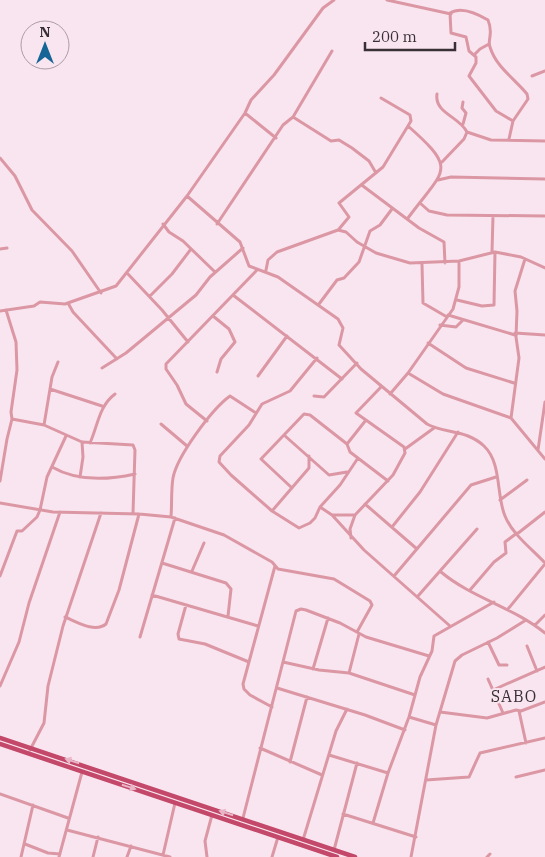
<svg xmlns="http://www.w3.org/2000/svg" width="545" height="857" font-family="'IBM Plex Serif',serif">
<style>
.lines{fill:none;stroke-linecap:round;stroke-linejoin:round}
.minor{stroke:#dc97a5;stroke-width:3}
.major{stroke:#c3486a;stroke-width:4.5}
.oneway{fill:#e9b6c7}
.labels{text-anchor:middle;stroke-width:4;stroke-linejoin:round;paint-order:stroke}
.quarter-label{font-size:16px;letter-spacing:1px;fill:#383034;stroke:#f9e5ef}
</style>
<rect width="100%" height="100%" fill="#f9e5ef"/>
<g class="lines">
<path class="minor" d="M387 0 451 14
M475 54 480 49 489 44
M532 76 545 71
M437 94C434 113 460 117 467 132L464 139 442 162
M463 102 462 108 466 113 463 124
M245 113 276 138
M293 117 331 141 339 140 352 148 369 161 376 173
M408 126C459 171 444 169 408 218
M467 132 491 140 545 141
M509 139 513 121 528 99 527 94C514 78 496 67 490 47 487 39 494 34 488 20 478 14 461 6 450 13L451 33 466 37 469 51 476 57V63L469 76 496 111 513 121
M0 158 15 176 32 210 72 251 101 293
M438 180 451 177 545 179
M363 186 419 228 444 242 445 263
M187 196 240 242 249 266 278 277 338 319 343 328 339 345 361 369 427 424C445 434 466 429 484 446 502 463 496 495 505 516 512 534 532 549 545 563
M420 203 429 211 447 215 545 216
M163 224 169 232 183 241 215 272
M217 224 283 125 293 117 332 51
M339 229 349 217 339 203 383 167 411 121 410 115 381 98
M0 249 7 248
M492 252 493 216
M422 264 423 303 447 317
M266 270 268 260 277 252 338 230 346 232 357 242 376 253 410 263 459 261 495 252 521 257 545 268
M128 274 162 310 188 342
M233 295 342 379
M150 296 172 274 191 249
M457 300 482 306 494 305 495 252
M68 303 73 312 117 359
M319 304 337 280 344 278 359 262 370 231 380 225 392 209
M0 311 34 306 40 302 65 304 116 286 187 196 245 113 251 100 274 75 323 8 334 0
M448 315 515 335
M213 316 229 329 235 342 221 359 217 372
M440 325 456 327 463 320
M515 333 545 335
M428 343 466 368 514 383
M317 358 290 391 262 404 249 425 220 456 219 462 231 475 272 511 299 528 310 523 315 518 320 507 340 485 358 458
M102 368 126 353 196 295 210 277 243 248
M408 373 443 394 511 418 545 459
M258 376 287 336
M50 389 102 406
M390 394 408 373 453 309 459 287V261
M314 396 324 397 357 363
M511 418 519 358 516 337 517 311 515 291 525 259
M12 419 44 425 82 442 133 445 135 450 133 513
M207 421 186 404 177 385 166 369V364L257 270
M161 424 187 446
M44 425 52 377 58 362
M284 435 329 475 347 472
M90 443C98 425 99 406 115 394
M347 444 366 420
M405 449 434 428
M538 450 545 402
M52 467C76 481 108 480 135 474
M80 477 83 457 82 442
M0 481 7 439 12 419 11 412 17 370 16 342 6 310
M292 488 261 459 304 414 310 415 347 444 350 452 388 481
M500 500 527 480
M0 503 53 512 139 514 171 517 224 535 272 562 278 569 334 579 370 601 372 605 357 632
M365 504 417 549
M320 507 332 515 364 550 450 626
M272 511 309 468V456
M332 515H355L393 475 405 453 404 447 356 413 381 387
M171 517C172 504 171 490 173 478 177 456 212 409 230 396L256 413
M392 527 420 492 458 432
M517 534 545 512
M351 538 350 529 355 515
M162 563 226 583 231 589 228 616
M192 571 204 543
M441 572C472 598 513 607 545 633
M0 576 17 531H22L37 517 40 510 47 477 66 436
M394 576 471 485 496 477
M470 590 494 562 506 553 505 542 517 533
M152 595 258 626
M418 596 477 529
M186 605 178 634 179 639 205 644 249 662
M508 609 545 564
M65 617C77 622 95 633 106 624L119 590 139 514
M535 625 545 615
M140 637 175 518
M488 642 499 665H507
M527 646 537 671
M283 662 319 670 349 673 415 695
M313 669 328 618
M349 673 359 634
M488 679 503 713
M0 686 19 642 29 603 60 512
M277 688 365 715 405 730
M493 690 545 667
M272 707 250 695 244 689 243 684 275 566
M519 711 526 743
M440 712 487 718 516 710 521 711 545 702
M409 717 436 725
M260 748 322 775
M30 750 44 723 48 686 63 626 101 513
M329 755 388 773
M290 762 307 697
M516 777 545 770
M426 780 469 777 480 753 545 738
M0 794 68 818
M343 814 416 837
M243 818 296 611 301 609 306 610 340 623 366 637 429 656
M373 823 388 773 409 717 420 677 432 651 434 636 494 602
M67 830 170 857
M303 840 336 731 347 709
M25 844 48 853 60 854
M334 850 357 763
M163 855 175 803
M21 857 33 805
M59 857 82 772
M93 857 98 837
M127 857 131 846
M207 857 205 841 212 815
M272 857 278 837
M411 857 436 725 455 661 462 655 497 638 526 620
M487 857 490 854"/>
<path class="major" d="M0 738 355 857
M0 744 337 857"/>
</g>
<defs><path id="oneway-solid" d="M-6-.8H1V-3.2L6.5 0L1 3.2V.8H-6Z" transform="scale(1.25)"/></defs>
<g class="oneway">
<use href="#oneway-solid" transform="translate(72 761) rotate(-162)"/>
<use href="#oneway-solid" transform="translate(129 787) rotate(18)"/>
<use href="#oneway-solid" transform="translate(226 813) rotate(-162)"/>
</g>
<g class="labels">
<g class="quarter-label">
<text x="514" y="702">SABO</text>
</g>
</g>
<g transform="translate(45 45)"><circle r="24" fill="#f9e5ef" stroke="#ac9da4"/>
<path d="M0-4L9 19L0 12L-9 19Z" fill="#156597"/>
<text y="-8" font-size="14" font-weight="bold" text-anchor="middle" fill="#383034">N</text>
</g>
<path d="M365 42v8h90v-8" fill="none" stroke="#383034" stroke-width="2.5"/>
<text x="372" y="42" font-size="15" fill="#383034" stroke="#f9e5ef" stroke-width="4" paint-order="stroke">200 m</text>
</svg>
